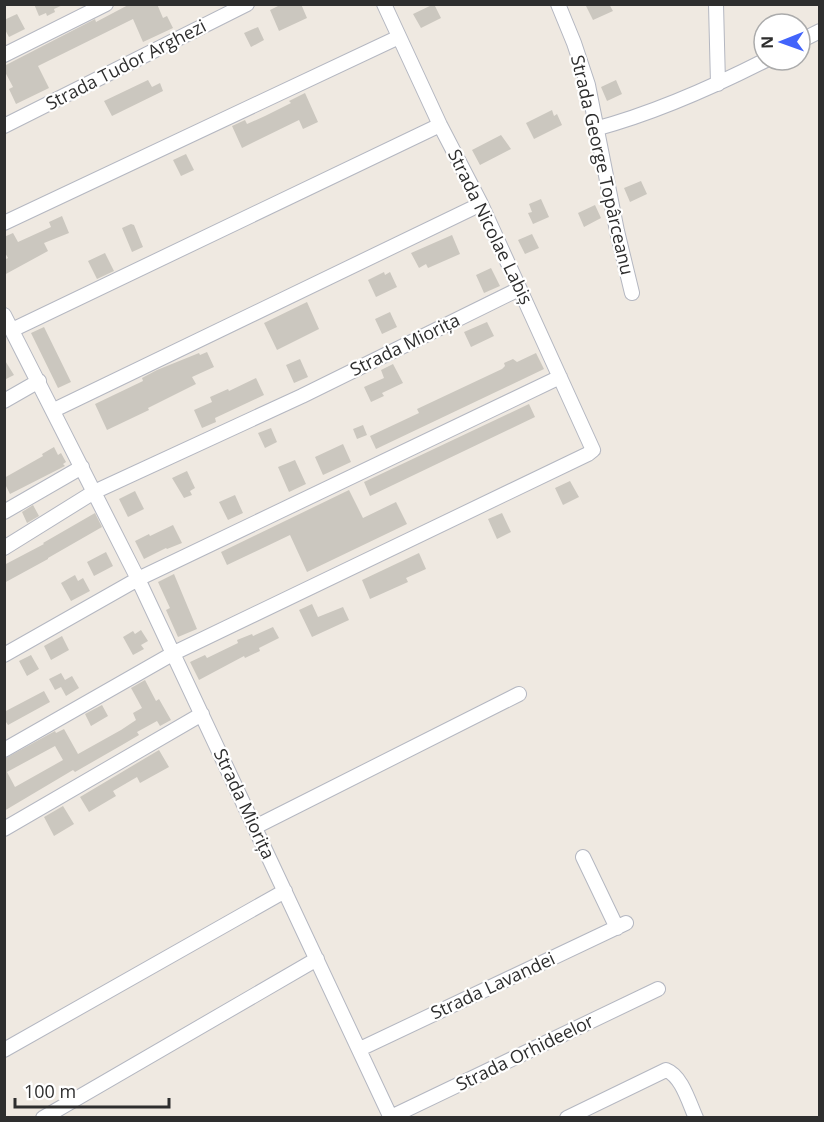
<svg xmlns="http://www.w3.org/2000/svg" width="824" height="1122" font-family="'Open Sans',sans-serif">
<style>
.building{fill:#cbc7bf;fill-rule:evenodd}
.lines{fill:none;stroke-linecap:round;stroke-linejoin:round}
.minor-casing{stroke:#b4b7c1;stroke-width:16}
.minor{stroke:#fff;stroke-width:14}
.labels{text-anchor:middle;stroke-width:4.5;stroke-linejoin:round;paint-order:stroke}
.street-label{font-size:18px;fill:#2e2e2e;stroke:#fff}
</style>
<rect width="100%" height="100%" fill="#efe9e1"/>
<path class="building" d="M34 4H65L54 9 55 12 47 16 46 13 39 16Z
M130 4H157L163 18 167 16 173 28 143 42 133 19 38 66 49 88 16 104 9 89 13 87 4 70V66L95 19 96 22Z
M282 4H301L307 18 279 31 270 10Z
M434 4 441 18 421 28 413 14Z
M585 4H609L613 11 593 20Z
M17 14 25 29 9 37 4 28V20Z
M258 27 264 40 251 47 244 33Z
M148 80 152 87 160 83 163 91 112 116 104 101Z
M616 80 622 94 607 101 601 87Z
M305 93 318 122 303 129 299 120 242 148 232 126 245 120 247 124 265 116 291 103 289 101Z
M552 110 554 116 557 114 562 125 534 139 526 123Z
M501 135 511 149 480 165 472 150Z
M186 154 194 170 181 176 173 160Z
M641 181 647 194 630 202 624 188Z
M541 199 549 217 533 224 528 213 532 212 529 204Z
M595 205 601 218 584 227 578 213Z
M62 216 69 233 44 243 48 251 4 275V260L8 258 4 251V237L13 233 18 242 51 227 49 222Z
M131 224 134 225 143 247 132 252 122 228Z
M532 234 539 248 525 254 518 240Z
M452 235 460 254 428 268 426 264 419 268 411 253Z
M105 253 114 271 97 279 88 261Z
M491 268 500 286 484 293 476 275Z
M384 272 385 275 390 272 397 287 376 297 368 280Z
M307 302 319 329 277 350 264 323Z
M390 312 397 327 382 334 375 319Z
M487 322 494 336 471 347 464 332Z
M44 327 71 382 58 388 31 333Z
M207 352 214 367 192 377 196 384 148 408 149 410 107 430 95 404 143 381 142 378 157 370 199 353 200 355Z
M536 353 544 369 376 449 370 436 419 413 417 409 502 369 505 366 504 363 513 359 517 362Z
M4 359 14 375 4 380Z
M300 359 308 377 294 383 286 365Z
M393 364 403 383 382 393 384 396 371 402 364 387 384 378 381 370Z
M256 378 264 395 215 418 216 422 202 428 194 410 212 402 210 397 228 389 229 391Z
M529 404 535 417 370 496 364 482Z
M363 425 367 435 357 439 353 429Z
M271 428 277 442 265 448 258 433Z
M343 444 351 462 323 475 315 457Z
M54 447 58 455 61 453 66 462 63 464 65 466 10 494 4 482V478L43 456 42 454Z
M295 460 306 484 289 492 278 467Z
M187 471 195 488 190 491 192 495 184 498 172 478Z
M570 481 579 497 563 505 555 488Z
M349 490 363 518 396 502 407 524 307 572 290 535 227 565 221 552Z
M135 491 144 509 128 517 119 499Z
M235 495 243 513 228 520 219 502Z
M33 505 39 516 27 523 22 512Z
M95 513 102 527 48 558V559L4 583V565L44 544 43 543Z
M502 513 511 532 497 539 488 519Z
M173 525 182 543 167 549 166 548 144 559 135 541 149 534 150 536Z
M106 552 113 566 94 576 87 562Z
M419 553 426 569 406 578 408 582 370 599 362 580Z
M174 574 197 629 178 637 166 610 170 608 158 582Z
M75 575 78 581 83 578 90 591 71 601 61 583Z
M312 604 318 617 343 607 349 620 312 637 299 610Z
M273 627 279 638 259 648 260 651 245 658 244 656 199 680 190 662 205 655 207 658 238 643 237 640 252 634 253 636Z
M141 630 148 641 141 645 144 649 133 655 123 637 133 631 135 634Z
M62 636 69 650 51 660 44 646Z
M31 655 39 669 27 676 19 661Z
M61 673 65 680 72 676 79 688 66 696 61 687 55 690 49 679Z
M145 680 156 701 159 699 171 720 160 726 157 721 137 732 139 735 122 745 75 772 73 770 4 811V759L55 731 56 733 64 729 78 754 121 730 136 720 133 713 142 708 131 688ZM55 746 63 760 15 787 7 772Z
M44 691 50 702 8 725 4 719V712Z
M102 705 108 716 91 726 85 714Z
M159 750 169 767 140 783 137 777 113 791 116 796 89 812 80 797Z
M63 806 74 824 54 836 44 817Z"/>
<g class="lines">
<defs>
<path id="minor" d="M558 4 574 43 588 85 617 231 632 293
M716 4 718 84
M800 41 820 31
M4 55 106 4
M4 126 247 4
M595 129C655 113 711 88 766 60
M4 223 399 37
M4 315 138 579 391 1118
M12 330 440 125
M4 401 39 381
M54 410 481 204
M4 512 82 467
M4 548 94 492 302 396 519 289
M4 655 138 579 560 377
M4 750 174 653 588 454 593 450 481 204 440 125 384 4
M255 827 519 694
M4 829 202 714
M583 857 617 928
M360 1049 626 923
M4 1050 285 891
M391 1117 658 989
M43 1118 317 959
M567 1118 666 1070C682 1076 689 1103 696 1118"/>
</defs>
<use href="#minor" class="minor-casing"/>
<use href="#minor" class="minor"/>
</g>
<g class="labels">
<g class="street-label">
<text transform="translate(126 65) rotate(-27)" y="6">Strada Tudor Arghezi</text>
<text transform="translate(602 165) rotate(77)" y="6">Strada George Topârceanu</text>
<text transform="translate(490 227) rotate(64)" y="6">Strada Nicolae Labiș</text>
<text transform="translate(405 345) rotate(-26)" y="6">Strada Miorița</text>
<text transform="translate(244 804) rotate(65)" y="6">Strada Miorița</text>
<text transform="translate(493 986) rotate(-25)" y="6">Strada Lavandei</text>
<text transform="translate(525 1053) rotate(-26)" y="6">Strada Orhideelor</text>
</g>
</g>
<rect width="824" height="1122" fill="none" stroke="#2e2e2e" stroke-width="12"/>
<g transform="translate(782 42) rotate(269)"><circle r="28" fill="#ffffff" stroke="#ababab" stroke-width="1.5"/>
<path d="M0-4.5L10 22L0 15L-10 22Z" fill="#4264fb"/>
<text y="-9" font-size="16" font-weight="bold" text-anchor="middle" fill="#2e2e2e">N</text>
</g>
<path d="M15 1098v9h154v-9" fill="none" stroke="#2e2e2e" stroke-width="3"/>
<text x="24" y="1098" font-size="18" fill="#2e2e2e" stroke="#ffffff" stroke-width="4.5" paint-order="stroke">100 m</text>
</svg>
